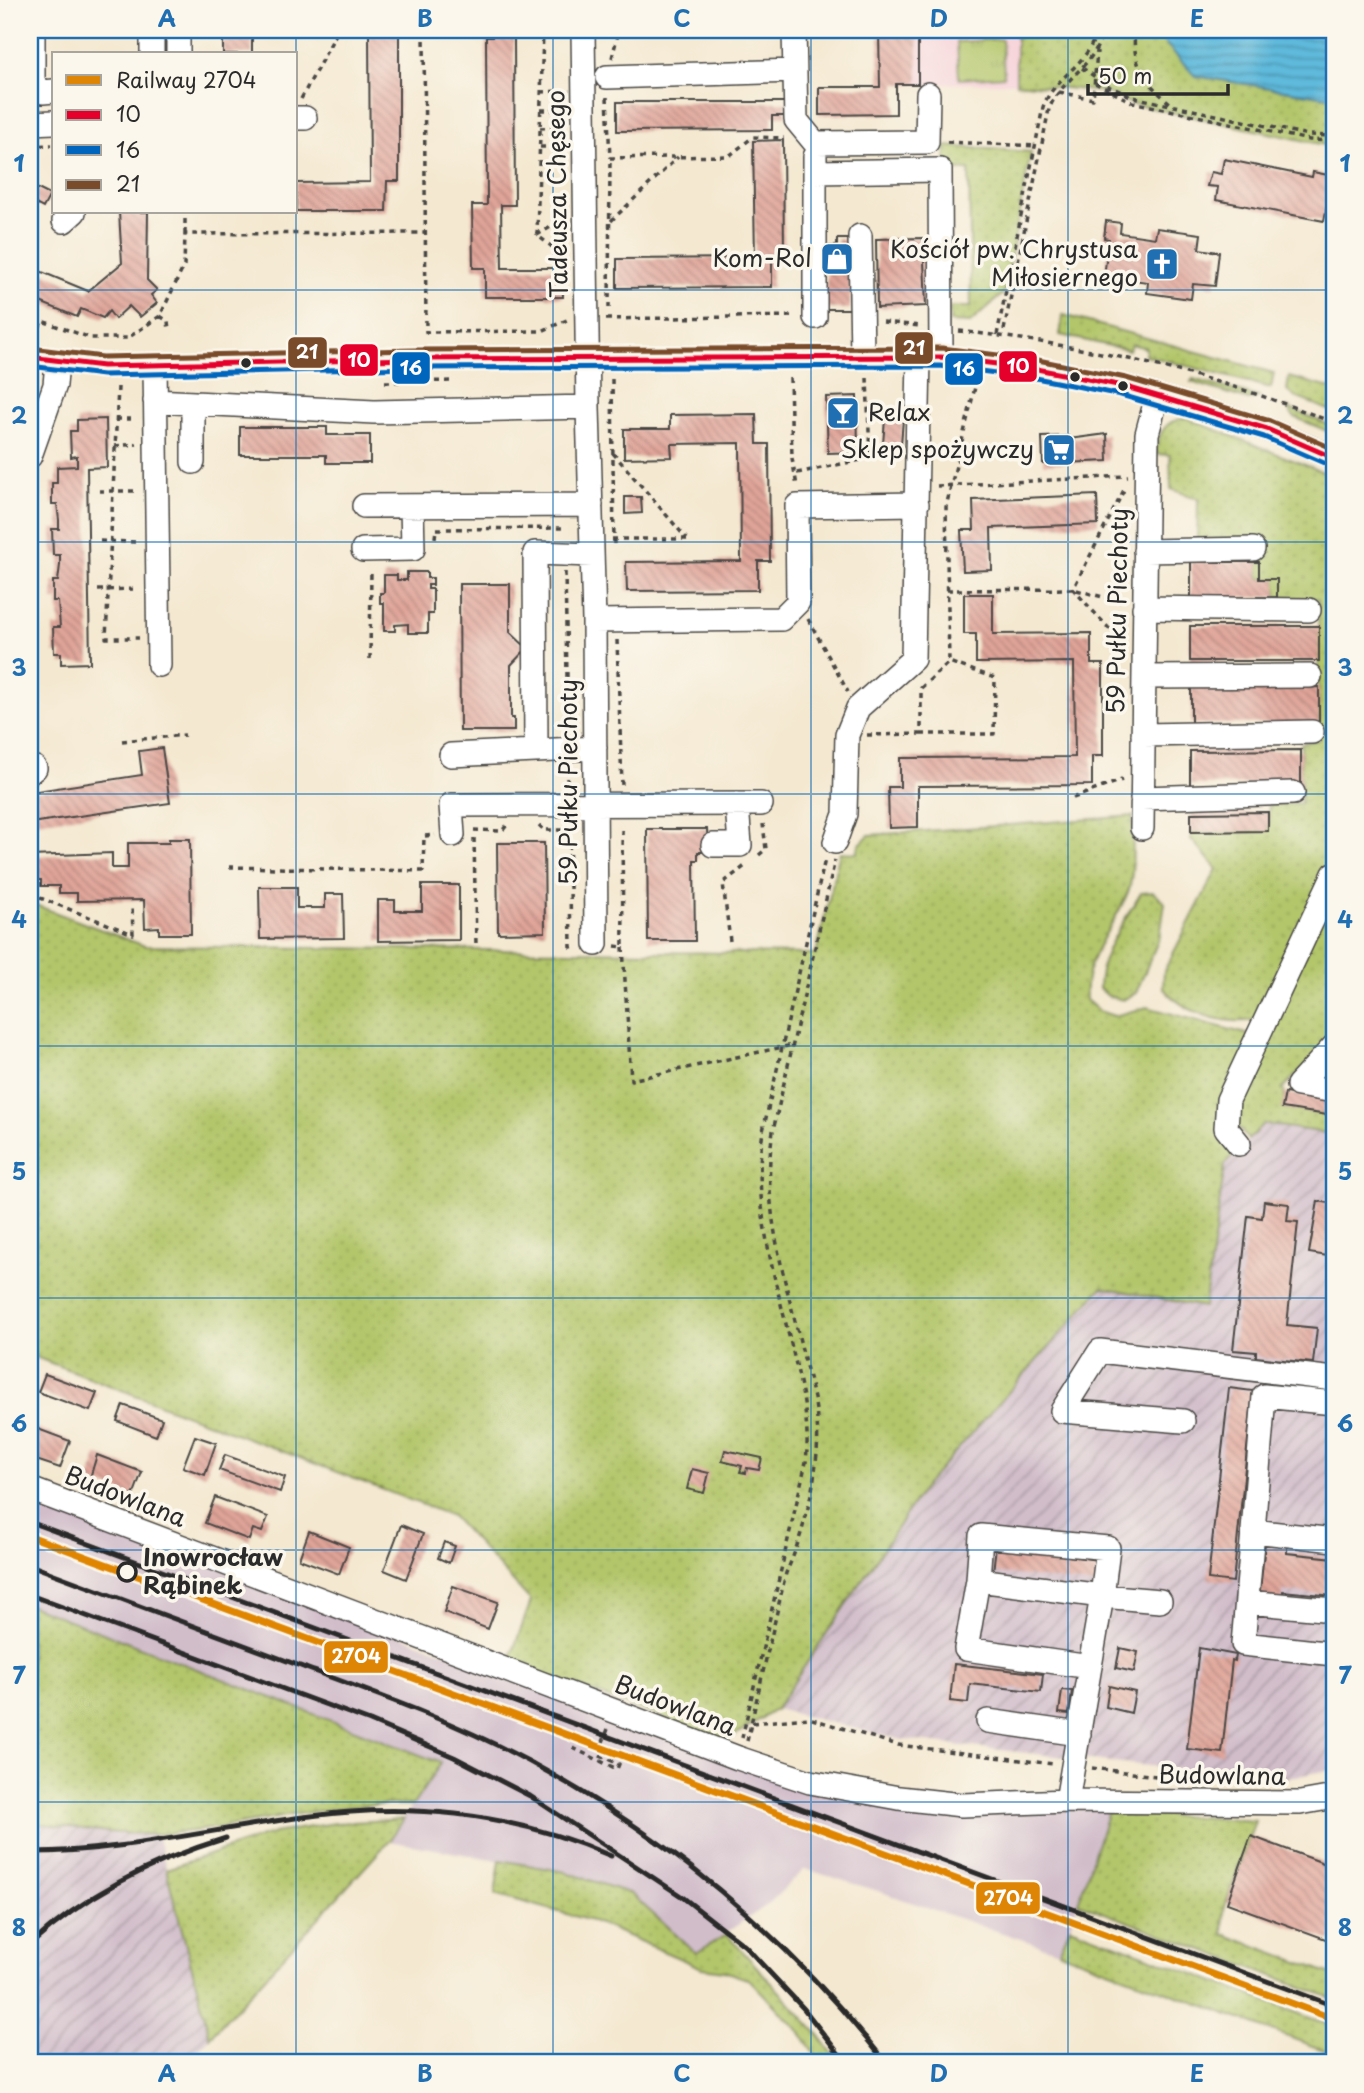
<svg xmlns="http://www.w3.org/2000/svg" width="1364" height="2093" font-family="'Playpen Sans',sans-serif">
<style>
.built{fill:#f6cfd8}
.industrial{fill:url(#industrial-furrows)}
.railway{fill:#d1bdca}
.grass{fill:url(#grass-dots);stroke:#6f784a;stroke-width:2}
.park{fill:url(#park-tufts);stroke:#6f784a;stroke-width:2}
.water{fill:url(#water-rules);stroke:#447284;stroke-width:2}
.building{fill:url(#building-back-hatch)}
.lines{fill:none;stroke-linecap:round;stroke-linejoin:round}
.minor-casing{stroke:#494744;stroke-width:26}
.path{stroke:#494744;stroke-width:3.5;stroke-dasharray:5 5;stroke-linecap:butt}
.minor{stroke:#fff;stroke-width:23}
.rail{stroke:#2b2b2b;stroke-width:5}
.bus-1-casing{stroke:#fbf7ec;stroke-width:10}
.bus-2-casing{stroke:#fbf7ec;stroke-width:10}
.bus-3-casing{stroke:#fbf7ec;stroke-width:10}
.bus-1{stroke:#e4002b;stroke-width:5}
.bus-2{stroke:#0065bd;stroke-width:5}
.bus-3{stroke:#7a4b2a;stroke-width:5}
.rail-1-casing{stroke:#fbf7ec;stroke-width:12}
.rail-1{stroke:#df8506;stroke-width:7}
.grid{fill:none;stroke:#1f6fb2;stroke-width:2;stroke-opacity:0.55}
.bus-dot{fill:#2b2b2b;stroke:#fbf7ec;stroke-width:2.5}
.stop-dot{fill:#fbf7ec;stroke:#2b2b2b;stroke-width:3.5}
.labels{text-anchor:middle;stroke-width:7;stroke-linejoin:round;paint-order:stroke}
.street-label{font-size:24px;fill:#2b2b2b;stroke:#fbf7ec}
.poi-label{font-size:24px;fill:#2b2b2b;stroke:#fbf7ec;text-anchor:end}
.stop-label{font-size:24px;font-weight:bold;fill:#2b2b2b;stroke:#fbf7ec;text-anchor:start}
.line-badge{stroke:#fbf7ec;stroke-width:2.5}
.badge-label{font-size:19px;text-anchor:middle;font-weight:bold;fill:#fff}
.neatline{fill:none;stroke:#1f6fb2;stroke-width:2.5}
.grid-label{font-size:23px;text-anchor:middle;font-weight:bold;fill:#1f6fb2}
</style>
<defs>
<pattern id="industrial-furrows" width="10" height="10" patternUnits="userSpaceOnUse" patternTransform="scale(1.75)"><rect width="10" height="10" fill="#d1bdca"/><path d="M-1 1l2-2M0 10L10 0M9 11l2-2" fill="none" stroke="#aa9aa4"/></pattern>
<pattern id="grass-dots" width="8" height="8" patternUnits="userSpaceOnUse" patternTransform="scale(1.75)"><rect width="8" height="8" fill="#b3c66a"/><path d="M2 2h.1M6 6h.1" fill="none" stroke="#9aaa5c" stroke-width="1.8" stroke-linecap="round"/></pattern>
<pattern id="park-tufts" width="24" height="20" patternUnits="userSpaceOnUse" patternTransform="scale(1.75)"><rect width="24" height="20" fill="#b3c66a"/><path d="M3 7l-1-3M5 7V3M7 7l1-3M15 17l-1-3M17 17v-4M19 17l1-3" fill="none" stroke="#9aaa5c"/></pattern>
<pattern id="water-rules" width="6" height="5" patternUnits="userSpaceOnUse" patternTransform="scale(1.75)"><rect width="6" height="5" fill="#5ebadc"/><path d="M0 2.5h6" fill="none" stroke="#4e97b3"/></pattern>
<pattern id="building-back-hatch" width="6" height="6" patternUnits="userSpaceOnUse" patternTransform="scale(1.75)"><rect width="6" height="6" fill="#e0a499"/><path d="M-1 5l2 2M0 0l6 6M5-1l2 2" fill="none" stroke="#b6867d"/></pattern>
</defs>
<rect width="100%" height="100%" fill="#fbf7ec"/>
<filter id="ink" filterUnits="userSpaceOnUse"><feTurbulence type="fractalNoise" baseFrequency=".0143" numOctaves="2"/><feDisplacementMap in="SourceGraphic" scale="14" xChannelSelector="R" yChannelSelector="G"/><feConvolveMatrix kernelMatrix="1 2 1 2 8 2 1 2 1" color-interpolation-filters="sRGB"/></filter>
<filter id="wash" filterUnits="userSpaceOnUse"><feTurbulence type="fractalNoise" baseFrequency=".00686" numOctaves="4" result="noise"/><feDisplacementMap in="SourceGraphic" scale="28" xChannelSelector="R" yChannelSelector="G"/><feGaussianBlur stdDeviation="1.57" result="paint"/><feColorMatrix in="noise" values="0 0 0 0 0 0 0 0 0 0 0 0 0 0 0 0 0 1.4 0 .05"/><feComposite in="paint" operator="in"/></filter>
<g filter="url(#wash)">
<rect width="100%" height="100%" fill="#f4e8d0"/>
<path class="built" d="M909 30H1016V83L909 84Z"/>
<path class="industrial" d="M1264 1124 1334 1134V1769L1278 1780 898 1739 776 1709 925 1486 1103 1287 1204 1307 1225 1165Z
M30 1823 157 1834 210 2037 186 2063H30Z"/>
<path class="railway" d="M30 1496 803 1788 1108 1811 1070 1927 1059 1952 875 1890 805 1869 767 1905 696 1953 631 1894 566 1872 389 1841 440 1763 30 1605Z"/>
<path class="grass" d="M1016 30H1334V147L1132 104 1105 92 1016 83Z
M945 146 1031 152 1004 293 970 323 950 322V307H971L969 170H947Z
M1063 315 1274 373 1271 388 1145 355 1146 348 1131 344 1129 350 1060 335Z
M1289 377 1334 389V412L1295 397 1287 390Z
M1193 379 1259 397 1249 400 1191 382Z
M1286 407 1334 427V434L1294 417Z
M1186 418 1334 476V856L1278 985 1254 1020C1221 1025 1185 1013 1163 988L1164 971 1217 869 1191 839V832L1268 831 1269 805 1301 803V743L1319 740 1318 599 1277 597 1276 579H1259V540H1197L1198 499 1171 489 1170 455 1156 454C1158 434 1164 420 1186 418Z
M1133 816C1132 835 1135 875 1128 892 1113 929 1082 958 1086 1000L1099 1011 1114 1016 1147 1007 1250 1035 1218 1133 1233 1155 1225 1165 1204 1307 1102 1287 925 1486 776 1709 726 1741 509 1662 531 1601 452 1516 30 1355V903L145 946 816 954 840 852 857 853 859 845 869 835Z
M1334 890V1036L1282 1089 1285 1093 1283 1108 1334 1116V1134L1264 1124 1248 1140 1237 1126 1235 1102Z
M1153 892 1165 903 1160 936 1136 993 1123 1000 1108 996 1099 988C1099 953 1124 922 1141 893Z
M30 1605 441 1763 413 1805C326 1800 244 1830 158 1834 116 1836 71 1826 30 1823Z
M1108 1811 1255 1821 1224 1909 1223 1934 1334 1975V1999L1078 1903Z
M404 1819 389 1841 210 2037 166 1869 274 1833 335 1823Z
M500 1860 566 1872 631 1894 696 1953 727 1934 820 2036 839 2063H821L799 2031 750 1980 724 1971 702 1968 595 1922 495 1894Z
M1070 1927 1334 2027V2054L1059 1952Z"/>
<path class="park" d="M1002 39 1004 76 959 79 957 42Z"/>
<path class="water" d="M1166 30H1334V98L1195 76 1164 42Z"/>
<g id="blocks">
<path class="building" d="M223 30H252V54H223Z
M369 30H399V181H387L386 211H296V183L370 182Z
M492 30H521V37H514L515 205H501L502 268H562L563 297H485V268H473L472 205H487L486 37H492Z
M879 30H918V84H896V114L819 115V87H880Z
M617 102H786V116H772V130L617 131Z
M783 140 784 256H772V287L617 288V259L755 258 753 141Z
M1224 159 1312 177 1313 172 1333 176 1324 221 1216 200 1218 187 1207 186 1211 172 1221 174Z
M36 188 50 195 43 208 30 201Z
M119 212H148L147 280 157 290 151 295 157 303 140 317 129 306 115 319 109 311 103 318 81 309 77 317 30 298V267L88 291 122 263Z
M1106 221 1121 223 1120 233 1155 238 1157 228 1201 234 1199 249 1219 252 1215 286 1193 284 1191 299 1147 293 1148 282 1104 276 1109 239 1104 238Z
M923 238 926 306 877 308 876 239Z
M837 239H853L850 309H825L827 271H824V246H837Z
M857 396 858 452 828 453 826 397Z
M756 414 757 444H769L770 561H758V590L627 591 626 562 741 561 740 443 671 444 672 457 624 458V429H670V415Z
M106 419 107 467 87 468 90 663 61 664V653H54L53 627H60L58 601H53V581H58L60 565V555H53L52 529H59V520L57 504H52V483H57V467L77 466V456L71 457 70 431H77V420Z
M885 419H903L900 457H882Z
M240 427H327V435H370V463H326V455H240Z
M1107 434 1108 461 1043 464 1042 437 1069 436V439Z
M1097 495 1098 524 991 528 992 570 963 571 961 530H974L973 500Z
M625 497H641L642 513 625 514Z
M1191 562H1259V579H1277V597L1191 598Z
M407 572H427V578H433V585H428V589H433V614H428V633H408V624L395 625V631H384V603H380V593H384V575H397V580H407Z
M459 584H510V632L527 648 511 665V718H514V731H460Z
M964 594H993V634L1091 633V664H1103V756H1092V785L918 786V827L889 828 888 787H900V758L1075 757 1074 662 976 663V634H964Z
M1190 626H1319V661H1190Z
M1319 687V723L1191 724V688Z
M162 748 170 803 30 823V792L142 775 139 751Z
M1301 750V784L1190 785V751Z
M1268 812V831L1191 832V813Z
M647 829H707L708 852H698V860H694L695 941H648Z
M169 839H190L191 934H159V927L145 928 144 900 77 901V893H59V886H41V880H30V856L112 853V868H128V843H169Z
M497 843H544L545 932 498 933Z
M422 885H459V940L378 941V900H395V911H422Z
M259 887H297V908H325V894H343L344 938 260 939Z
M1322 1064 1334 1066V1080L1320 1078Z
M1285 1093 1334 1101V1116L1282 1108Z
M1264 1201 1289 1204 1287 1221 1298 1222 1287 1325 1317 1328 1313 1363 1256 1357V1352L1233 1350 1248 1216 1262 1218Z
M1318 1201 1334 1204V1257L1309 1253Z
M45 1374 97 1393 90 1411 38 1392Z
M1229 1388 1253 1391 1233 1582 1208 1579Z
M123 1405 162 1419 156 1436 117 1421Z
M30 1426 70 1441 60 1468 30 1458Z
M195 1436 216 1443 205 1475 183 1467Z
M725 1450 762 1458 759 1470 747 1468 746 1473 740 1472 742 1466 722 1461Z
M97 1455 142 1472 133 1496 89 1481Z
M225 1455 285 1477 280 1492 219 1470Z
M692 1469 709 1473 704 1493 687 1489Z
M215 1497 268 1517 262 1532 253 1529 249 1540 205 1523Z
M401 1525 423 1534 406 1579 384 1570Z
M309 1531 349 1547 339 1574 299 1559Z
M444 1542 455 1546 449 1563 438 1558Z
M1265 1544 1287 1546V1553L1334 1558V1596L1283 1591 1282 1601 1259 1599Z
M996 1546 1098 1560 1095 1585 993 1572Z
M453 1586 498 1602 488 1629 444 1612Z
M1120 1648 1138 1652 1134 1672 1116 1668Z
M1199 1648 1236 1655 1235 1661 1232 1660 1222 1753 1187 1749Z
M954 1664 1043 1674 1041 1692 970 1684 968 1703 950 1701Z
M1109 1686 1135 1692 1131 1713 1106 1707Z
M1062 1690 1072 1691 1069 1714 1059 1713Z
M1251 1836 1334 1867V1933L1331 1941 1227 1903Z"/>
</g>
</g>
<g filter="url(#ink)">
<use href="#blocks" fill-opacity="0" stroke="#494744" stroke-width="2"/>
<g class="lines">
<defs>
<path id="minor" d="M33 30V83L43 92 54 91
M152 30V54
M794 30 796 120 815 143 927 142 928 94
M178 54V30
M607 77 795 71
M296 118H305
M30 123 54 122
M815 157V317
M815 172 940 170 941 357
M64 221 74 212
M860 236 862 356
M30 357 103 366 415 359 941 357 1037 369 1123 386 1267 429 1334 458
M155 365 159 665
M155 401 374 412 588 407 583 30
M588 407 594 621
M30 456 55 385 57 362
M193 462V403
M364 506 591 505
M363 550 413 549 412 506
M1145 551 1253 549
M592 555 535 553 536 751 595 748
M1144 608 1309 610
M1144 677 1310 676
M1143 735 1312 732
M451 755 536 751
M30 772 35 768
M1142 798 1293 793
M1142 828 1147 434 1157 396
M453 835 451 805 761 804
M835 842 845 814 847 735 858 708 913 659 919 357
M713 845H740L737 804
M596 944 594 621 781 619 798 602 797 506 917 504
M1334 1046 1298 1085 1334 1091
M1239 1144 1226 1128 1228 1100 1334 874
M1183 1421 1062 1411 1100 1351 1334 1379
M30 1489 738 1758 810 1782 899 1798 962 1805 1067 1801 1300 1803 1334 1797
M1253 1531 1264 1396 1334 1403
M1334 1540 1253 1531 1243 1644 1334 1654
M978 1580 981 1536 1108 1548 1102 1596 1160 1601
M1247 1602 1334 1610
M988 1721 1079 1734
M1067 1801 1102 1596 978 1580 966 1649 1090 1667"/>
</defs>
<use href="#minor" class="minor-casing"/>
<path class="path" d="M424 30 426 332 542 331 567 320
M543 30 537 235 565 257
M1135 30C1131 65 1146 83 1171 104
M612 58 619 30
M1082 68 1110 87 1133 97 1308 135 1334 136
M1095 83 1132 102 1309 140 1334 141
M541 92 564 91
M1059 92 1093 99 1097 51
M607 97 610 158
M301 99 338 30
M541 110H563
M540 128 566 127
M947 142 1037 146
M30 146 52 145
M540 147H566
M611 221 678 157
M185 234V212
M537 235 566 218
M609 308 610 158 729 156 753 137 784 138
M160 316 168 321 169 330
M606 319 795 316
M883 322 920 326
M30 324 39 328 42 321 91 338H128L160 316 184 266 185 234 425 233
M1004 330 1049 109C1062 77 1098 65 1102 30
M959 331C1087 345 1215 374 1334 423
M997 335 1043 107C1054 76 1091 64 1096 30
M790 378 792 458 797 486
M612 379 614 545
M385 382 454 381
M118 387 106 638H139
M116 419H135
M115 446 137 444
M613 453 687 539
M797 473 870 458 867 378
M937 486 1128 476
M99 491H138
M435 538 436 529 564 528
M612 539H687
M100 541 136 542
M565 572 568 729
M98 590 138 589
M947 590 1073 589 1125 603
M808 619 848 692
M617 640 622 786
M1123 644 1073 589 1125 488
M370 659 371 570
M921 734H994L995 678 949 662
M867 735 921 734V688L949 662 946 507 976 383
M122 741 185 735
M567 768V785
M1073 798 1122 780
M569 824 571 947 576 946
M539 825 544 830H571
M474 830 502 831 508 824
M474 838 476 946
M759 855 766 849 763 824
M229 867 423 871 424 836 435 835
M30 894 133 934 132 906
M730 941 723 883 745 866
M615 946 623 947 622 826
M623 947 631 1080 792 1045
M752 1723 809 1718 898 1745 1053 1764
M742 1738 806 1462C810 1423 802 1389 793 1352 775 1278 752 1207 763 1131L825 859
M747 1741 786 1573C805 1532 821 1466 817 1421 816 1400 809 1379 804 1358 787 1284 760 1208 773 1131L835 860
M573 1748 617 1769 619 1764 598 1755 608 1729
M1092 1768 1188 1780"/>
<use href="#minor" class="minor"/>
<path class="rail" d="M30 1522 1334 2006
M30 1565C121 1599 212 1633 303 1667 379 1695 457 1723 528 1761 667 1836 789 1938 886 2063
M30 1595 370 1721 454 1757 530 1796 681 1896 745 1946 804 2009 846 2063
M30 1852C139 1852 243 1820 351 1812 440 1806 529 1820 611 1856
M30 1945C85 1895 154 1860 226 1838"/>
<defs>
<path id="bus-1" d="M30 357 103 366 415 359 941 357 1037 369 1123 386 1267 429 1334 458"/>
<path id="bus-2" d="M30 366 103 375 415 368 940 366 1036 378 1121 395 1264 437 1331 466"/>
<path id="bus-3" d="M31 348 103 357 415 350 942 348 1038 360 1126 378 1270 421 1334 449"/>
</defs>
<use href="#bus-1" class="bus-1-casing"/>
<use href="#bus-2" class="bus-2-casing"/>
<use href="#bus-3" class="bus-3-casing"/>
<use href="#bus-1" class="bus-1"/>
<use href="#bus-2" class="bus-2"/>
<use href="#bus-3" class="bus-3"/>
<defs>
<path id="rail-1" d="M30 1536 1334 2019"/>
</defs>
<use href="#rail-1" class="rail-1-casing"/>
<use href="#rail-1" class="rail-1"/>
</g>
</g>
<path class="grid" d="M296 30V2063M553 30V2063M811 30V2063M1068 30V2063M30 290H1334M30 542H1334M30 794H1334M30 1046H1334M30 1298H1334M30 1550H1334M30 1802H1334"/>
<defs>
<symbol id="shop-square" viewBox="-11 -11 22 22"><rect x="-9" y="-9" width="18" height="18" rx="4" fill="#1f6fb2" stroke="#fbf7ec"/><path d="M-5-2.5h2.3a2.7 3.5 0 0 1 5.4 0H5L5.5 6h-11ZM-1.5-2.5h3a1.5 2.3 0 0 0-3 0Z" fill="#fff"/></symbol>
<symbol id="church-square" viewBox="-11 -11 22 22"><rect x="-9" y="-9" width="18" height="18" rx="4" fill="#1f6fb2" stroke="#fbf7ec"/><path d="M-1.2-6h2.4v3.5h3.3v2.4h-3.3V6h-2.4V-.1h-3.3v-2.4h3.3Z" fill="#fff"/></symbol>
<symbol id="bar-square" viewBox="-11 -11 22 22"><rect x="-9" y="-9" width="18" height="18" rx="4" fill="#1f6fb2" stroke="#fbf7ec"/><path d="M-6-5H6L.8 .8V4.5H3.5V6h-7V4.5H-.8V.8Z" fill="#fff"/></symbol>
<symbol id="supermarket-square" viewBox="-11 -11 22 22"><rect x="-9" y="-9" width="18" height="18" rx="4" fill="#1f6fb2" stroke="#fbf7ec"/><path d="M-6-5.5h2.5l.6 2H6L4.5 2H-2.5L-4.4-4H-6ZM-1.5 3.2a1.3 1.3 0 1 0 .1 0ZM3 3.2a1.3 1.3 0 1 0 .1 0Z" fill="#fff"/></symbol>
</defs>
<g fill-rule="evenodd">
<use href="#shop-square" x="818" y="240" width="38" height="38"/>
<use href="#church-square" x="1143" y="245" width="38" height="38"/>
<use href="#bar-square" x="824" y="394" width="38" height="38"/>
<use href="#supermarket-square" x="1040" y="431" width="38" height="38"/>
</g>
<g class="bus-dot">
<circle cx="246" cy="363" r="6"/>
<circle cx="1075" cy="377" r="6"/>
<circle cx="1123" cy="386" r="6"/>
</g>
<circle class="stop-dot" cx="127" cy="1572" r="9"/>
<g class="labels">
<g class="street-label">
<text transform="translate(558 194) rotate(-91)" y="8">Tadeusza Chęsego</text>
<text transform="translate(1118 611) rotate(-89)" y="8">59 Pułku Piechoty</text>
<text transform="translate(569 782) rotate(-90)" y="8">59 Pułku Piechoty</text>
<text transform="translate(125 1497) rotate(21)" y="8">Budowlana</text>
<text transform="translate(675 1706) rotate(21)" y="8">Budowlana</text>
<text transform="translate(1222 1776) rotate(1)" y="8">Budowlana</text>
</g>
<g class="poi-label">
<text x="1138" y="258">Kościół pw. Chrystusa<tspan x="1138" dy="28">Miłosiernego</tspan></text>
<text x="812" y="267">Kom-Rol</text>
<text x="868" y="421" text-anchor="start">Relax</text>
<text x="1034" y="458">Sklep spożywczy</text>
</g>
<g class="stop-label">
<text x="143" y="1566">Inowrocław<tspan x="143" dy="28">Rąbinek</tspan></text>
</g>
</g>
<g class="line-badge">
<rect x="894" y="331" width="40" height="34" rx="7" fill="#7a4b2a"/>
<rect x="287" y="336" width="41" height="33" rx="7" fill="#7a4b2a"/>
<rect x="339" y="343" width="40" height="34" rx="7" fill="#e4002b"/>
<rect x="998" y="350" width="40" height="33" rx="7" fill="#e4002b"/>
<rect x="391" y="351" width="40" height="34" rx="7" fill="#0065bd"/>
<rect x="944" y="352" width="40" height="34" rx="7" fill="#0065bd"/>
<rect x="323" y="1640" width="66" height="34" rx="7" fill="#df8506"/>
<rect x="975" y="1881" width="66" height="34" rx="7" fill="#df8506"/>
</g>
<g class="badge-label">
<text x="914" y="355">21</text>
<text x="307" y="359">21</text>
<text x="359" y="367">10</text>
<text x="1018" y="373">10</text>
<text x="411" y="375">16</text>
<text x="964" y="376">16</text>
<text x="356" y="1663">2704</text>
<text x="1008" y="1905">2704</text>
</g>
<rect width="1364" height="2093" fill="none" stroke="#fbf7ec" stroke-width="77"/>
<rect x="52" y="52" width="245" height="161" fill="#fbf7ec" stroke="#a8a59f" stroke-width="2"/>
<rect x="66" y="75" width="35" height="10" fill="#df8506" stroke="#a8a59f" stroke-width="2"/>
<text x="116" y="88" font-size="21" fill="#2b2b2b">Railway 2704</text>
<rect x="66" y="110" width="35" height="10" fill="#e4002b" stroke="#a8a59f" stroke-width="2"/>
<text x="116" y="122" font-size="21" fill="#2b2b2b">10</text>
<rect x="66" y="145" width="35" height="10" fill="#0065bd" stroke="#a8a59f" stroke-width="2"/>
<text x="116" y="158" font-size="21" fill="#2b2b2b">16</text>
<rect x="66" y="180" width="35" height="10" fill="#7a4b2a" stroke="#a8a59f" stroke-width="2"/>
<text x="116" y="192" font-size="21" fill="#2b2b2b">21</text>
<path d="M1088 84v10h140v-10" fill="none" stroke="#2b2b2b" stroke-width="3.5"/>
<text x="1098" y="84" font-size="21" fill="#2b2b2b" stroke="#fbf7ec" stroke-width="5" paint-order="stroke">50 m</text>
<rect x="38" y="38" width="1288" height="2016" class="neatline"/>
<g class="grid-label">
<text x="167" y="27">A</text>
<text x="425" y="27">B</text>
<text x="682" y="27">C</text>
<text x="939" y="27">D</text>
<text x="1197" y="27">E</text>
<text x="19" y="172">1</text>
<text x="1345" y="172">1</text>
<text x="19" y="424">2</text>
<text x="1345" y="424">2</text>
<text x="19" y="676">3</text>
<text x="1345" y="676">3</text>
<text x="19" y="928">4</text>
<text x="1345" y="928">4</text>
<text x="19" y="1180">5</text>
<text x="1345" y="1180">5</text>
<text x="19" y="1432">6</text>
<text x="1345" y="1432">6</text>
<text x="19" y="1684">7</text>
<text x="1345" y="1684">7</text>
<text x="19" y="1936">8</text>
<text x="1345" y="1936">8</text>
<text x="167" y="2082">A</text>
<text x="425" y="2082">B</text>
<text x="682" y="2082">C</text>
<text x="939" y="2082">D</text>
<text x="1197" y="2082">E</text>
</g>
</svg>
